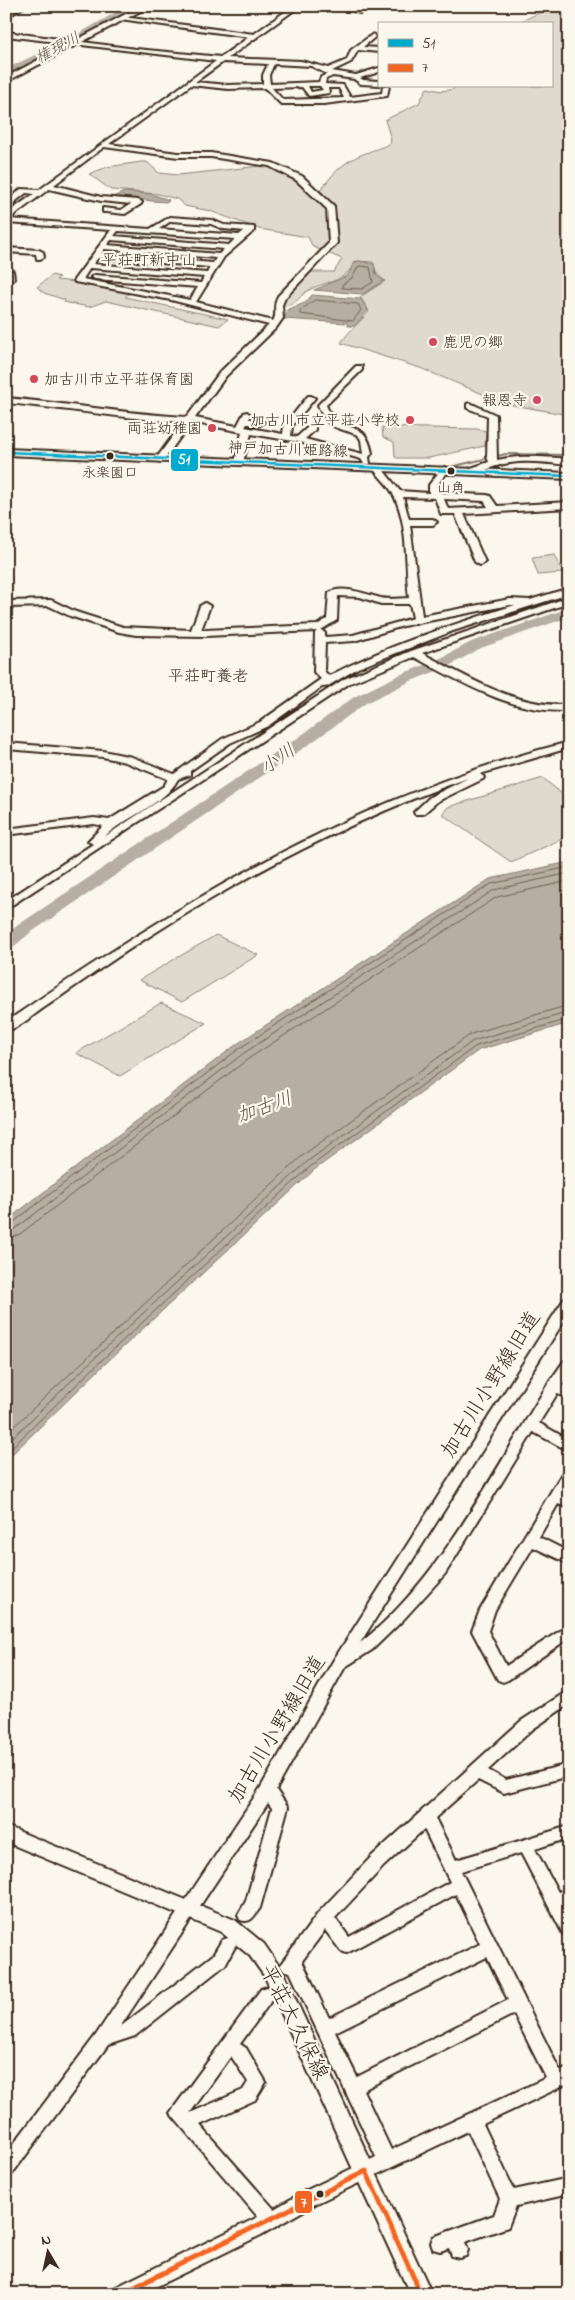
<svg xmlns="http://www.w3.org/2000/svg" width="575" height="2300" font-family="'Indie Flower','Klee One',sans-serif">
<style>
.green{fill:#dfd9ce;stroke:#8d8276}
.water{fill:#b6aea2;stroke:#85796d}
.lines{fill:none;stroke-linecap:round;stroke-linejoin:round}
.shore{stroke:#6c5f53;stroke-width:1}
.stream{stroke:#85796d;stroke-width:2}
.river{fill:#b6aea2;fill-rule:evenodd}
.minor-casing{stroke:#3b2a1e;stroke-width:4}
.major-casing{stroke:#3b2a1e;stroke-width:4}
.minor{fill:#fbf7ec;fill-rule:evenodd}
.major{fill:#fbf7ec;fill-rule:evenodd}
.bus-1-casing{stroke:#fbf7ec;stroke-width:5}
.bus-2-casing{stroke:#fbf7ec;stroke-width:9}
.bus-1{stroke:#00a9ce;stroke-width:2.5}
.bus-2{stroke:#f26522;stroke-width:5}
.poi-dot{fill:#d1495b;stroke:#fbf7ec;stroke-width:2}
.bus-dot{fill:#3b2a1e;stroke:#fbf7ec;stroke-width:2}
.labels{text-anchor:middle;stroke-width:4.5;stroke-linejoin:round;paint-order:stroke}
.far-bus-label{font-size:14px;fill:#3b2a1e;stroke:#fbf7ec}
.far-poi-label{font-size:15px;fill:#3b2a1e;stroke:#fbf7ec;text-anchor:end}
.far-street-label{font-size:15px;fill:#3b2a1e;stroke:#fbf7ec}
.far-water-label{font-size:16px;font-style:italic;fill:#605246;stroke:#fbf7ec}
.far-quarter-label{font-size:16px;fill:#3b2a1e;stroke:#fbf7ec}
.water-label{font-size:19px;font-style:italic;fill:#605246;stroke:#fbf7ec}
.near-street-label{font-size:21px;fill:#3b2a1e;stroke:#fbf7ec}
.line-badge{stroke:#fbf7ec;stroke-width:2}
.badge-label{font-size:14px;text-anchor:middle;font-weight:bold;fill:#fff}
</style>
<rect width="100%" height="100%" fill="#fbf7ec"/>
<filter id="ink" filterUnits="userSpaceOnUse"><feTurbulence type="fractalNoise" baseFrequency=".02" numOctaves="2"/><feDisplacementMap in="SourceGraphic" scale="10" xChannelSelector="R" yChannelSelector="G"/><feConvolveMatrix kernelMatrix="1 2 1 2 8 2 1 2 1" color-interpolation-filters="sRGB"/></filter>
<g filter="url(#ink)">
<path class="green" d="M554 6H569V415L507 404 420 368 341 343C349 330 360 323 369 311L360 297 385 281 377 274 373 262 356 261C342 284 332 279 311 289 298 295 300 304 281 307L282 302 310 272H334L342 259 313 247 308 237 259 229 210 211 185 206 177 199 158 194 111 190 89 174 107 167 141 162H147L159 173 178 175 270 165 293 177 308 192 320 191C344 158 353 158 390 144L391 139 385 120 419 103 427 88 442 91 454 89 452 86H551V24H515Z
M52 275 59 277 56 280 85 283 130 293 125 297 228 319 219 326 106 301 89 307 64 302 65 300 44 293 37 287Z
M382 427 477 429 486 431 485 446 429 458H397L395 457 394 442 383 437Z
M554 555 563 573 538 575 532 558Z
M543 778 569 800V829L560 840 511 862 442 814 448 807Z
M216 935 258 955 182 1002 139 980Z
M161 1003 206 1023 120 1076 76 1053Z"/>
<path class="water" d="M124 192 151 194 169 200 168 202C150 202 132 197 113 197Z
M359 261 374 264 376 275 384 281 363 294 314 290 347 276 355 262Z
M312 295 361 299 368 310 355 326H348L347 323 284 319 288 309 305 303Z
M569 862V1023L479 1050 314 1170 107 1362 6 1460V1221L237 1044 490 879Z"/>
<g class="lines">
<path class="shore" d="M359 266 370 267 373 282 362 289 342 288V285L352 278Z
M315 300 358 304 361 310 353 321 300 314V311Z
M6 1225 11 1224 240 1048 491 884 569 867
M6 1231 15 1229 244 1053 494 890 569 873
M6 1239 20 1234 248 1059 497 897 569 881
M6 1434 303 1155 471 1034 569 1005
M6 1444 99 1354 308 1161 473 1041 569 1012
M6 1453 103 1359 311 1166 476 1046 569 1019"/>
<path class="stream" d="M446 468 506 454 567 455"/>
<path class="river" d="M127 6H140L86 38 6 76V69L78 34Z
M569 608V617L481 648 449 666 411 681 366 703 311 743 30 933 12 948 6 949V935L18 925 299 737 354 697 399 675 437 660 471 642Z"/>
<defs>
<path id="minor" d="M17 6H25L6 18V13Z
M293 6H300L228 58 301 61 328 68 347 60 351 50 373 34 375 37 363 47 379 48V52L358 50 351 62 332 71 356 75 379 68V72L360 78 363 80 379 81V85L361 84 354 79 333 76 326 79 325 84 343 85 350 97 382 93 383 86H389L387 96 324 104H281L265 88 228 89 191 85 109 144 178 153H211L273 163 302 176 334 206 337 243 285 298 282 305 283 318 276 328 226 376 195 418 237 426 244 413 247 412 251 415 249 419H260L264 422 260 425 247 424 245 427 283 434 284 426 308 396H311L315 398 292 426 291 436 297 437 309 426H315V430L305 439 363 454 361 440 358 435C336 426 328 431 318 405L356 366H362V370L326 405C341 442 364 412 372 453L369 457 370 464H364L361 459 299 442 251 434 243 462 239 465 235 462 242 432 191 422 163 461 160 462 156 459 183 422C124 419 65 408 6 403V398C67 403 126 414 187 417L220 372 269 325 171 300 75 282 74 280 111 230 6 223V214L34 194 26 193 6 209V203L21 189 39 190 216 61 6 36V32L136 49 221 57 249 37 120 19 123 17 254 34ZM223 62 268 64 263 75V84L228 85 195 82ZM274 64 311 66 327 74 321 77 319 82 270 84 269 75ZM308 86H320L323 90 311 92ZM302 87 309 96 329 93 328 88H339L344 98 283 100 272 88ZM104 147 178 157H211L269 166 296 180 327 209 329 243 278 296C272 306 278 314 273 321L196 302 224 257 254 231V227L224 225 212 220 170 217 150 229 9 219 49 189 101 201 131 204 121 210 103 208V212H106L125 214 141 204 142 202 138 200 101 197 54 185ZM171 221 211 224 223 229 244 231 239 235 159 229ZM118 231 235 239 229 245 114 236ZM111 240 224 249 219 254 107 245ZM104 249 216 258 213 263 101 254ZM98 258 210 267 207 273 93 264ZM90 268 204 277 201 283 95 275 91 277 95 279 198 287 190 300 83 279Z
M338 6H349L363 11 360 13Z
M6 248 39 250 43 252 44 257 40 259H37L36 254 6 252Z
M7 271H13L14 279 6 282Z
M470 403 496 415 497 460C521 455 544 457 569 459V465C549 463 529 460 510 463 497 464 479 474 468 473V469L489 462 487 457 488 416 467 408V404Z
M374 466H380L400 491 429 493V485L442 468 445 467 449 470 437 485 438 492 441 493 487 495 490 496 497 506 569 502V508L464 514 485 562 480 565 475 562 455 514H441L435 498 403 497 409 519H433L437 522 433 525H410L422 616 510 599 530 600 569 588V594L453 631 358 668 328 686 322 687 268 726 230 743 190 771V775L178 779C165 804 125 817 104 837L344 679 411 651 569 597V603L422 653C469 678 514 707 569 705V711C511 713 463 683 414 657L350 683 6 909V901L93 844 88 841 103 826 94 824 6 835V829L94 818 109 820 164 786 168 779 125 762 103 757 6 749V743L103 751 132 757 174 774 222 739 260 722 321 679 314 672 315 633 317 631 205 636 136 635 119 632 70 616 49 606 6 607V601L51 600 76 612 123 627 191 630 200 606 205 603 210 606 201 630H205L317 625 327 619 329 593C341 584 368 595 381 598 389 600 400 598 409 598 405 564 409 523 392 492 387 483 378 476 373 468ZM444 499 484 501 488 507 448 509ZM338 596 360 597 381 604H410L413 618 353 635 325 637V633L321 630 337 620ZM510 605H515C452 625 388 645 329 676L324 671 325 643 354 641 403 626Z
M569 742V748L480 774 484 777 483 779 438 801 423 814H415L414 812 430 797 468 778C353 819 245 875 142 941 110 962 79 983 48 1005 35 1013 20 1028 6 1031V1022C186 899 355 796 569 742Z
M569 1298V1313L360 1643C440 1581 496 1467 548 1384L564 1361 569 1360V1375L562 1385 569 1388V1398L557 1394 539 1423 569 1440V1451L533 1432 445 1574 403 1620 372 1650 345 1667 276 1790 288 1807 260 1908C254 1916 251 1924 240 1920L238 1915 246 1901 272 1808 268 1803 120 2027 213 1955 222 1940 228 1938 234 1940 236 1945 225 1965 135 2036 108 2045 12 2174 6 2176V2154L96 2035 261 1787 333 1661 564 1299Z
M569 1468V1486L564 1494 569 1497V1508L558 1504 539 1537 569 1552V1564L533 1547 495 1610 488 1631 506 1666 569 1625V1638L508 1680 503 1682 498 1680 472 1631 480 1610 564 1470Z
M569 1690V1704L533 1729 488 1770 506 1780 569 1764V1776L504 1793 478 1780 435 1818 456 1860 569 1826V1838L535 1849 558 1892 569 1889V1903L564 1904 569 1912V1936L563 1934 521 1853 461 1871 560 2071 569 2068V2083L483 2124 514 2190 569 2178V2194L516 2206 508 2227 465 2242 468 2250 466 2256 459 2258 452 2256 449 2248 440 2251 433 2249 431 2243 433 2237 494 2215 500 2199 468 2131 317 2203 261 2235 141 2294H112L114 2288 258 2217 170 2113 261 1989 267 1987 273 1989 276 1994 240 2044 246 2048 266 2082 255 2100 200 2125 274 2209 305 2191 376 2157 290 1972 283 1970 280 1965 319 1912 372 1856 521 1721ZM424 1829 450 1882 349 1937 335 1918 384 1866ZM456 1894 480 1944 329 2018 302 1961 325 1930 341 1951 347 1953ZM487 1957 508 2000 357 2077 335 2032ZM514 2014 546 2078 391 2150 363 2090ZM231 2056 248 2082 243 2090 190 2113Z"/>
<path id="major" d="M141 6H150L6 82V77Z
M6 449 569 473V479L6 455Z
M6 1826 235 1920 264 1944 283 1972 432 2294H410L265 1977 250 1956 221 1932 6 1842Z"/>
</defs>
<use href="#minor" class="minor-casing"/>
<use href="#major" class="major-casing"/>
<use href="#minor" class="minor"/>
<use href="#major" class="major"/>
<defs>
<path id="bus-1" d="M6 452 569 476"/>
<path id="bus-2" d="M121 2294 366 2171 421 2294"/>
</defs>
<use href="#bus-1" class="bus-1-casing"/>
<use href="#bus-2" class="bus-2-casing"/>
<use href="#bus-1" class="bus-1"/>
<use href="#bus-2" class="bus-2"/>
</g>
</g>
<g class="poi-dot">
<circle cx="433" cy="342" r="5"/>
<circle cx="34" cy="379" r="5"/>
<circle cx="537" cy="400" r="5"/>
<circle cx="410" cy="420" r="5"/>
<circle cx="212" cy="428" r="5"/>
</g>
<g class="bus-dot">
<circle cx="110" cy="456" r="4.5"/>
<circle cx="451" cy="471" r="4.5"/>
<circle cx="320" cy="2194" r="4.5"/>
</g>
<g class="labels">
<g class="far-bus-label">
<text x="110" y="477">永楽園口</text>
<text x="451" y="492">山角</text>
</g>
<g class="far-poi-label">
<text x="443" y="347" text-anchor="start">鹿児の郷</text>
<text x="44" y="384" text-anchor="start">加古川市立平荘保育園</text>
<text x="527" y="405">報恩寺</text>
<text x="400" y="425">加古川市立平荘小学校</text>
<text x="202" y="433">両荘幼稚園</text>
</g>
<g class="far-street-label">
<text transform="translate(288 449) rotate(2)" y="5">神戸加古川姫路線</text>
</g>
<g class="far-water-label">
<text transform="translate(57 47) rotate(-28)" y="6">権現川</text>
</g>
<g class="far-quarter-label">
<text x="149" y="265">平荘町新中山</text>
<text x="208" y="681">平荘町養老</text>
</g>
<g class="water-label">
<text transform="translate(277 758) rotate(-35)" y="7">小川</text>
<text transform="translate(264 1106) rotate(-20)" y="7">加古川</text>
</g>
<g class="near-street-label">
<text transform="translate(490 1384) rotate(-58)" y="7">加古川小野線旧道</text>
<text transform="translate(276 1729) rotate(-59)" y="7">加古川小野線旧道</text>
<text transform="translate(295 2022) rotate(63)" y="7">平荘大久保線</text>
</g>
</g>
<g class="line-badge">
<rect x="170" y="448" width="29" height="24" rx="5" fill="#00a9ce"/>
<rect x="294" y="2190" width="19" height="24" rx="5" fill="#f26522"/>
</g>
<g class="badge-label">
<text x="184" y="464">51</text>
<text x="304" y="2207">7</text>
</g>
<rect width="575" height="2300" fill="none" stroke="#fbf7ec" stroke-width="25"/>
<rect x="12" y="12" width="550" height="2275" fill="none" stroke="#3b2a1e" stroke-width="2" filter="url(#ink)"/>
<rect x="378" y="22" width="175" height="65" fill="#fbf7ec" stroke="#aea59a"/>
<rect x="388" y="39" width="25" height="8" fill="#00a9ce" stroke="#aea59a"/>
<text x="422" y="48" font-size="15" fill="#3b2a1e">51</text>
<rect x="388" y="64" width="25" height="8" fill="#f26522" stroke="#aea59a"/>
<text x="422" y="72" font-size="15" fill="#3b2a1e">7</text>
<g transform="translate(48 2252) rotate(351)" stroke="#fbf7ec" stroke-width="4" paint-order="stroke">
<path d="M0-4L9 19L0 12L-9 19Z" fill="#3b2a1e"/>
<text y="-8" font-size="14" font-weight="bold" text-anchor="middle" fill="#3b2a1e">N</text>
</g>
</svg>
